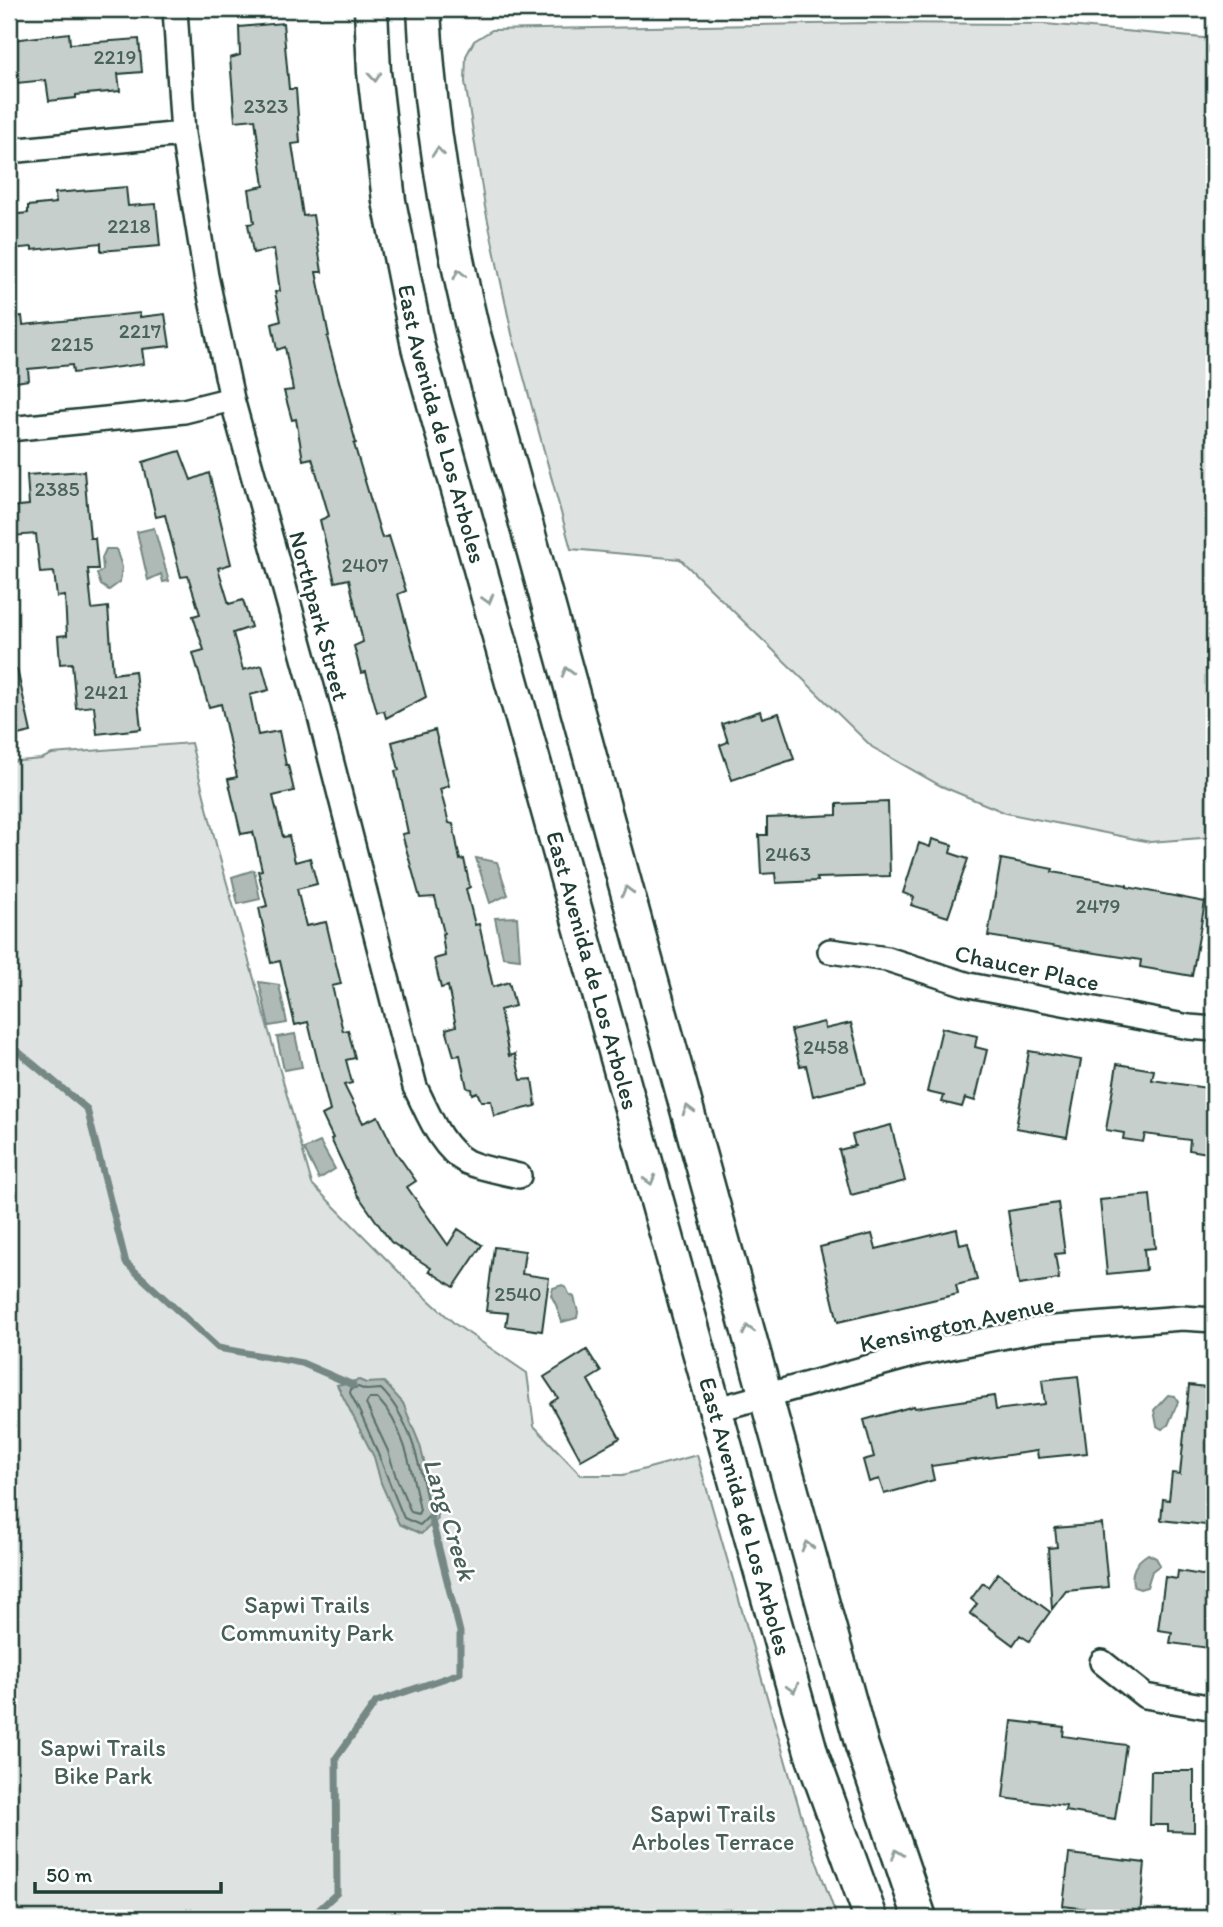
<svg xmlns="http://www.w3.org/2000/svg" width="1223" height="1927" font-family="Itim,sans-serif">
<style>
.green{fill:#dee3e2;stroke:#7e908b;stroke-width:2}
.water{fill:#afbab7;stroke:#758883;stroke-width:2}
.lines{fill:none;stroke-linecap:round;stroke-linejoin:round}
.shore{stroke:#596f68;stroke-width:2}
.stream{stroke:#758883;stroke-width:7}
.building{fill:#c7cfcc;stroke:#1f3d34;stroke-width:2}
.minor-casing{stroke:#1f3d34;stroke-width:28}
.secondary-casing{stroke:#1f3d34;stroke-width:37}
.minor{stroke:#fff;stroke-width:23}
.secondary{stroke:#fff;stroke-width:32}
.oneway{stroke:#8f9e9a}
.labels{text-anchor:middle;stroke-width:5;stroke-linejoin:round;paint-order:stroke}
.number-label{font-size:21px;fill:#49625a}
.street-label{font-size:24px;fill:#1f3d34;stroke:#fff}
.park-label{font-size:24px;fill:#455e57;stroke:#fff}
.water-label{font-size:26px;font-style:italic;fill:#4a625b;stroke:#fff}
</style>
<rect width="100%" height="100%" fill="#fff"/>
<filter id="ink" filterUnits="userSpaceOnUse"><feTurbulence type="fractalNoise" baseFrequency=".0143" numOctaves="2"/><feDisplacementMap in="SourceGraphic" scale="14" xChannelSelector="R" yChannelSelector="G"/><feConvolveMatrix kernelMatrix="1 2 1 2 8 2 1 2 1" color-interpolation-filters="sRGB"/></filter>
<g filter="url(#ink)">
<path class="green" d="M868 23 1045 24 1214 39V837L1150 842 1006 813 941 786 872 747 680 559 571 549 512 334 485 207 465 82 466 56 474 41 492 30Z
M191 743 217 848 312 1184 408 1281 455 1324 527 1373 534 1426 581 1475H623L697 1455 807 1835 837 1918H9V762L41 759 52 754Z"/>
<path class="water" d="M154 528 169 581 163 582 161 574 148 580 137 532Z
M106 549H116L122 567 120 582 109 590 101 585 97 574 103 570 102 558Z
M476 858 497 862 508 895 490 903Z
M254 870 260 899 238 904 232 877Z
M517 917 520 959 503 957 495 918Z
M259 982 279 985 287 1023 269 1026Z
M9 1007 12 1012 18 1040 9 1057Z
M295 1034 302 1067 284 1070 277 1037Z
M320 1142 335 1169 319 1179 304 1149Z
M562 1285 567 1289 569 1294 574 1297 578 1312 577 1318 562 1322 556 1305 551 1295 553 1288Z
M359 1380 366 1383 384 1382 403 1403 420 1445 438 1519 421 1534 399 1524 381 1483 374 1457 337 1385Z
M1168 1395 1175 1396 1178 1402 1168 1425 1162 1429 1157 1426 1154 1410Z
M1148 1554 1156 1558 1160 1565 1152 1571 1147 1587 1140 1589 1134 1587C1129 1573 1136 1561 1148 1554Z"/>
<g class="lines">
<path class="shore" d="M358 1387 366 1390 381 1389C413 1421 421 1472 430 1515L420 1525 404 1518C386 1476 372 1433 350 1393L351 1389Z
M369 1399H378C405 1427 412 1473 420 1510L418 1514 411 1512 396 1477 388 1451 366 1404Z"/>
<path class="stream" d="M9 1044 87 1109 126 1263 218 1348 302 1363 353 1385
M310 1918 337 1893 336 1758 376 1702 460 1673V1632L431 1517"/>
</g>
<path class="building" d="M283 23 289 89H296L300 143 292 144 303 216 313 215 322 272H316L329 336 327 337 356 443 354 444 382 538 389 536 406 591 398 594 426 697 386 718 384 711 377 712 366 672 361 673 354 646 363 642 349 579 335 582 320 520 329 516 312 458 303 460 296 419 292 420 284 391 293 390 285 347 277 350 272 324 281 321 275 292 280 291 274 249 253 253 248 224 254 223 249 189 264 186 255 119 235 121 230 58 240 55 239 27Z
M69 33 70 44 139 39 142 72 118 74 120 91 76 95V98L49 101 46 80 17 83 12 40Z
M126 187 128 206 156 204 160 246 101 251V243L32 250V247L9 249V215L28 213V206L56 203 55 193Z
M140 313V317L165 314 170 346 142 349 144 364 73 373 72 365 28 369 29 380 9 383V317L22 316 23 325Z
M180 451 191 480 209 473 231 564 218 568 229 604 243 600 251 627 233 633 243 670 262 665 269 690 250 695 258 735 279 731 286 765H288L294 791 273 796 283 837 289 836 295 862 310 858 317 884 297 889 306 926 326 922 334 956 341 984 332 986 343 1031 348 1030 355 1058 346 1060 352 1083 344 1085 363 1123 378 1116 395 1151 416 1181 407 1187 448 1245 458 1229 482 1245 454 1287 429 1271 431 1268 391 1242 357 1194 331 1139 333 1138 322 1115 330 1111 308 1022 295 1025 280 961 271 963 259 908 267 906 258 871 262 870 253 832 241 834 228 779 237 777 221 704 209 707 193 653 204 650 193 616 200 614 188 576 181 577 165 515 156 517 143 462Z
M84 471 90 538H95L98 569H88L92 609 108 607 113 674 135 671 141 729 97 734 94 706 76 708 72 663 60 664 58 636 67 635 65 596 57 597 54 572 40 573 36 534 12 536 9 507 29 505 27 475Z
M17 669 31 732 9 737V670Z
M760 711 762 718 779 713 794 759 732 780 720 745 728 742 722 724Z
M435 730 449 786 440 789 449 823 453 824 460 860 464 859 470 887 466 889 475 925 479 924 493 987 509 982 515 1006 500 1010 509 1056 515 1054 521 1080 532 1079 536 1106 494 1116 491 1101H481L477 1092 472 1094 471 1089 467 1088 460 1055 454 1056 446 1029 456 1026 448 986 441 988 434 959 445 956 442 934 444 933 435 897 420 898 402 834 408 833 395 771 399 770 392 742Z
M888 802 890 876 817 878 818 881 776 883 775 873 761 874 759 835H767V818L837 815V804Z
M932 839 952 845 950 853 968 859 948 917 911 905 914 897 903 893 919 843 930 847Z
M1001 859 1053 869 1052 872 1127 885V887L1205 902 1192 976 1140 967 1141 960 988 936Z
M824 1022 825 1029 851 1023 866 1083 813 1096 806 1065 800 1066 791 1030Z
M942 1028 977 1036 975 1047 987 1050 975 1101 965 1098 962 1107 942 1102 944 1096 927 1092Z
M1029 1051 1081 1060 1067 1137 1016 1128Z
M1117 1064 1154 1070 1152 1080 1214 1089V1147L1209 1146 1208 1153 1189 1150 1190 1140 1145 1134 1143 1142 1123 1139 1124 1133 1106 1130Z
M891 1125 905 1181 851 1195 839 1150 855 1146 852 1135Z
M1150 1195 1155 1248 1144 1249 1146 1270 1107 1274 1100 1200Z
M1058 1203 1065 1253 1055 1254 1059 1279 1019 1285 1008 1211Z
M957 1229 960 1245 968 1243 977 1280 956 1285 958 1294 838 1322 820 1247 872 1234 876 1249Z
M494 1247 525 1251 522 1274 549 1278 542 1331 506 1326 508 1313 486 1311Z
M587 1350 601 1372 588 1380 620 1438 581 1460 550 1403 558 1398 544 1377Z
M1078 1376 1087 1453 1038 1458 1037 1451 931 1466 934 1480 884 1494 879 1479 869 1482 863 1460 874 1457 864 1420 914 1406 915 1408 994 1396 996 1410 1045 1404 1042 1380Z
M1189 1385 1214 1388V1526L1161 1520 1163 1499 1169 1500 1172 1473 1180 1474Z
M1102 1524 1108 1587 1066 1591 1052 1609 1048 1548 1057 1547 1055 1528Z
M1178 1571 1214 1577V1612L1209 1648 1170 1643 1172 1632 1158 1630 1165 1577 1177 1579Z
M998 1573 1050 1612 1029 1641 1020 1635 1013 1645 970 1613 977 1604 971 1599 983 1583 988 1587Z
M1012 1721 1064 1727 1063 1736 1126 1745 1115 1819 1065 1811 1066 1806 1003 1798Z
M1151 1771H1194V1832L1168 1831V1825H1150Z
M1069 1854 1145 1863 1140 1915 1063 1906Z"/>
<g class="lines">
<defs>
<path id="minor" d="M175 9 183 134 206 276 232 399 317 705 415 1087C428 1112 440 1148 467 1162 483 1169 503 1172 519 1176
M9 151 183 134
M9 429 184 411 232 399
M830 951 887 959 969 985 1189 1027 1214 1029
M714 1410 920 1353 1042 1329 1182 1318 1214 1320
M1102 1662 1145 1696 1214 1708"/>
<g id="secondary">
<path id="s1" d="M371 9 374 72 389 201 418 347 812 1755 871 1918"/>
<path d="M424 9C429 117 447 222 472 327L862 1746 920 1918"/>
</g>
</defs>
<use href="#minor" class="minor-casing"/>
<use href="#secondary" class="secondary-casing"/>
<use href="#minor" class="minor"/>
<use href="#secondary" class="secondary"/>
</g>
<defs><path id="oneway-chevron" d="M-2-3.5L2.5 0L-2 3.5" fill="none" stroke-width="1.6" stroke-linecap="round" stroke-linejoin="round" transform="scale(1.75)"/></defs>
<g class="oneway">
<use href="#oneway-chevron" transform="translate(375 77) rotate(85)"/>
<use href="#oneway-chevron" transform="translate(438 152) rotate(-96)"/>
<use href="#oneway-chevron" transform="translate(459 274) rotate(-103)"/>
<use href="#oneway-chevron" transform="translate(488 599) rotate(74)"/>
<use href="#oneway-chevron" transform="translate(567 672) rotate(-105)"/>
<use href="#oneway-chevron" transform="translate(627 891) rotate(-105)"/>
<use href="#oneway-chevron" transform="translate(688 1110) rotate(-105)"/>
<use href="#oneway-chevron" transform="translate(650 1180) rotate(74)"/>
<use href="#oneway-chevron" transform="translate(748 1330) rotate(-105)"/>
<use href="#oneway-chevron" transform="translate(807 1546) rotate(-105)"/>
<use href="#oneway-chevron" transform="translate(793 1688) rotate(74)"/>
<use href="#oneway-chevron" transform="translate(897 1854) rotate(-110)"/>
</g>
</g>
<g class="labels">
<g class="number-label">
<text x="115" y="64">2219</text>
<text x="266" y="113">2323</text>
<text x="129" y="233">2218</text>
<text x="140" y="338">2217</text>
<text x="72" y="351">2215</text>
<text x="57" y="496">2385</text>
<text x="365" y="572">2407</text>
<text x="106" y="699">2421</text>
<text x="788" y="861">2463</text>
<text x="1098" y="913">2479</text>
<text x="826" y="1054">2458</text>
<text x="518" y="1301">2540</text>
</g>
<g class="street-label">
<text dy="8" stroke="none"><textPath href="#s1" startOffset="422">East Avenida de Los Arboles</textPath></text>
<text transform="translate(319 616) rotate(75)" y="8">Northpark Street</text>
<text transform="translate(1027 968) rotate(12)" y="8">Chaucer Place</text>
<text dy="8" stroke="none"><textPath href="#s1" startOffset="989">East Avenida de Los Arboles</textPath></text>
<text transform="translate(957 1324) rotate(-12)" y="8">Kensington Avenue</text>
<text dy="8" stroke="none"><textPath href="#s1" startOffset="1556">East Avenida de Los Arboles</textPath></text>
</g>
<g class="park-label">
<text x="307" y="1613">Sapwi Trails<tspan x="307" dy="28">Community Park</tspan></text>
<text x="103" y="1756">Sapwi Trails<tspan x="103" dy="28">Bike Park</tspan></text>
<text x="713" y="1822">Sapwi Trails<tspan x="713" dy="28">Arboles Terrace</tspan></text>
</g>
<g class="water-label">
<text transform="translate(450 1519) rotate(73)" y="9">Lang Creek</text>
</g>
</g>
<rect width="1223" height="1927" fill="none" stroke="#fff" stroke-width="35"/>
<rect x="18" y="18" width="1188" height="1892" fill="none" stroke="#1f3d34" stroke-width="2.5" filter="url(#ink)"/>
<path d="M35 1882v10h186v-10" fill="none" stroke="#1f3d34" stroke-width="3.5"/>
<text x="46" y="1882" font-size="21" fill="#1f3d34" stroke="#ffffff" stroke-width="5" paint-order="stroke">50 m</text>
</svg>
